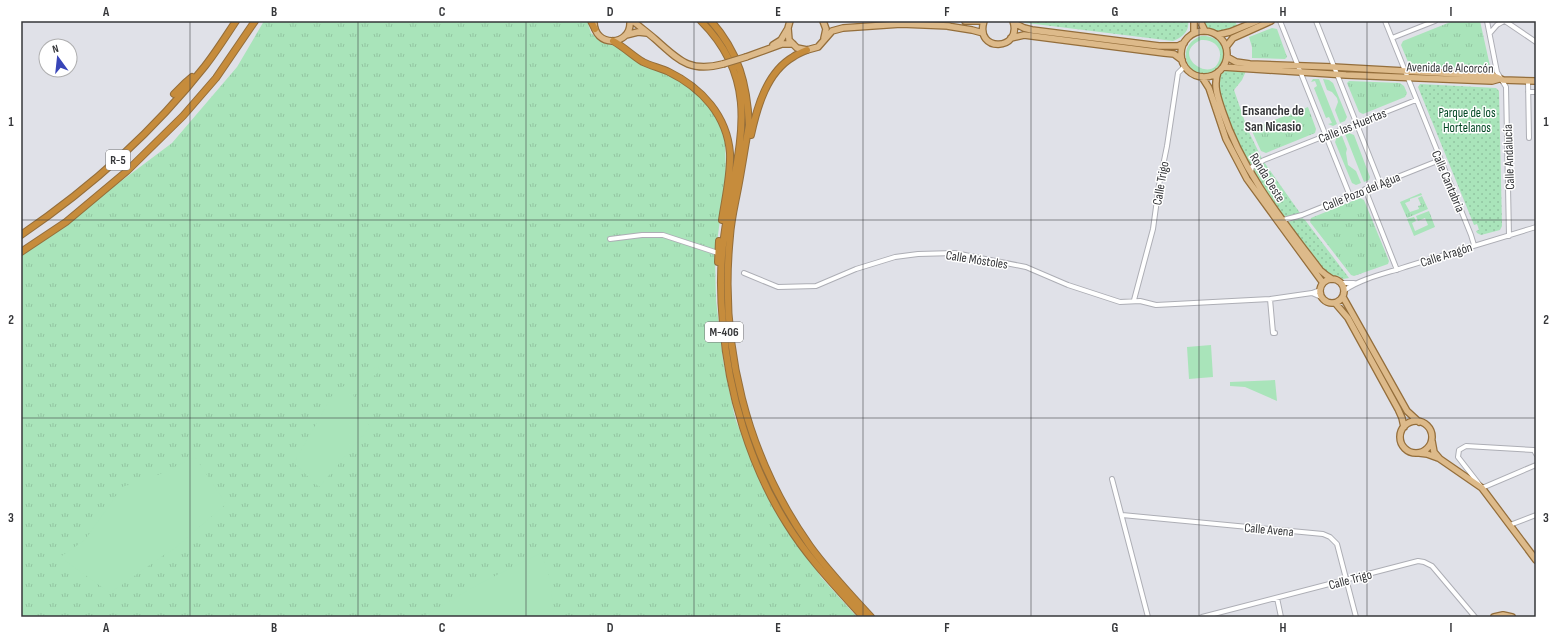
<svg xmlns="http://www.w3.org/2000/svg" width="1557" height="638" font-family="'Sofia Sans Condensed',sans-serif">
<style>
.grass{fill:url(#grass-tufts);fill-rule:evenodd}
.park{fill:url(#park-dots)}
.garden{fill:#a9e4ba}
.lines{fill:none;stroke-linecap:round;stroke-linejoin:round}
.minor-casing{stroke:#adaeb5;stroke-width:6}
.major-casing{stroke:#946e3b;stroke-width:8}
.highway-casing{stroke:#946e3b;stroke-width:8}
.minor{stroke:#fff;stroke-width:4}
.major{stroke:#ddba8a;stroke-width:5.5}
.highway{stroke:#c68c3c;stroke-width:6}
.major-bridge-casing{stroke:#946e3b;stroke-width:8;stroke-linecap:butt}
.major-bridge{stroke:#ddba8a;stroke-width:5.5}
.grid{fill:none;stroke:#36373a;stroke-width:1;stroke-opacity:0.55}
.labels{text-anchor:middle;stroke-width:3;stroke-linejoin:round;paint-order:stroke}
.shield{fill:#fff;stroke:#727375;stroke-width:1}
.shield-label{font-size:12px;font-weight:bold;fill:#36373a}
.street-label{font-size:13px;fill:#36373a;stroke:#fff}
.park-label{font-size:13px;fill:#014723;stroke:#fff}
.neighbourhood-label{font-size:14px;font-weight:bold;fill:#36373a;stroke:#fff}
.neatline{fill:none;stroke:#36373a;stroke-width:1.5}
.grid-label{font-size:13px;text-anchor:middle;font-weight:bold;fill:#36373a}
</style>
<defs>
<pattern id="grass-tufts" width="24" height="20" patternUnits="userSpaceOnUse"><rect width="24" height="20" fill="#a9e4ba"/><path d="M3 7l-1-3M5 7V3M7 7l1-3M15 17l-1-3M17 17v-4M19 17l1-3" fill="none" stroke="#92c4a1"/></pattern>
<pattern id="park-dots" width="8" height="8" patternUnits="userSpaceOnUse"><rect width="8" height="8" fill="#a9e4ba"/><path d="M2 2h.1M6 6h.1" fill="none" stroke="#92c4a1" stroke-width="1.8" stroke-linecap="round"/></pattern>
</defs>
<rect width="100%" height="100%" fill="#e0e1e8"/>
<path class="grass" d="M264 21H587L591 33 601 42 622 48 651 67 685 83 700 94 717 118 725 139 726 176 715 257 716 300 723 360 735 418 762 487 821 577 857 617H21V256L172 143 237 67Z
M1453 21H1480L1490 66 1488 69 1413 66 1408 62 1401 45 1403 41Z
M1272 28 1277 29 1287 57 1285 59 1252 58V47L1249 37Z
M1201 36C1214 35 1226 43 1224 58 1223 64 1219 69 1213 72 1189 84 1172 47 1201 36ZM1201 40C1211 39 1221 45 1220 56 1216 88 1167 55 1201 40Z
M1349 81 1400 83 1404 86 1407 93 1405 97 1363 114 1359 112 1347 83Z
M1308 107 1316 129 1315 133 1266 153 1261 151 1251 129Z
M1421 193 1422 195 1410 199V201L1405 203 1410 212 1419 209 1418 206 1421 205 1418 198 1422 196 1428 209 1407 218 1400 202Z
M1360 198 1364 200 1389 261 1388 264 1354 276 1351 275 1310 222 1311 218Z
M1429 211 1435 227 1414 236 1407 219 1414 217 1416 221 1412 223 1415 231 1428 225 1425 218 1418 221 1416 216Z"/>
<path class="park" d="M1022 21H1188C1190 31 1182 38 1173 41L1035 24 1025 23Z
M1202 21H1234L1238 26C1225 31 1211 36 1202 21Z
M1229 70 1246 71 1242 80 1234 90 1247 128 1262 159 1253 163 1249 167C1237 145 1227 122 1221 98 1220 94 1218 90 1217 86 1217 77 1221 72 1229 70Z
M1420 84 1496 88 1499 91 1502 226 1500 230 1481 235 1477 233 1476 231 1479 230 1477 224 1474 225 1418 87Z
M1264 162 1300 213 1288 217 1283 216 1266 195 1253 173 1254 168Z
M1302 218 1305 220 1349 278 1343 279 1338 276H1332L1323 270 1287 222Z"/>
<path class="garden" d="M1313 79H1319L1337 124 1333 126 1328 124 1332 123 1329 117 1326 118 1314 88 1317 86 1315 81 1311 82Z
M1323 79 1329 80 1333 83 1347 117 1345 121 1340 123 1335 110 1338 102 1337 98 1332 92 1327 90Z
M1349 133 1354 135 1370 177 1369 180 1364 182 1345 134Z
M1342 136 1347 149 1346 153 1348 165 1356 171 1361 183 1356 185 1352 183 1335 142 1337 137Z
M1211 345 1213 377 1189 379 1187 347Z
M378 366 380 371 358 389 353 395 370 427 319 487 294 463 334 392Z
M1275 380 1277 401 1245 387 1230 386V382Z
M195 457 226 504 174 549 164 555 110 593 60 557 85 540 122 487 158 475Z
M541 553 550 579 554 617H422L477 585Z"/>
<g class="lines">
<defs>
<path id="minor" d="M1280 21 1350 196
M1316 21 1380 183
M1385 21 1471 235 1474 245
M1487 21 1497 72 1506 87 1509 236
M1505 21 1536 42
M1490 33 1497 25 1504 21
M1392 38 1435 21
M1528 81 1529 138
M1528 92H1536
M1251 172 1252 167 1264 160 1416 100
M1365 189 1397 270
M1283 220 1302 215 1440 160
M610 239 642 235H663L718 253
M744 273 778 287 816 286 856 269 895 257 918 254 955 253 1026 267 1068 285 1120 302 1140 301 1156 305 1270 299 1312 293 1320 290
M1342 283H1354
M1345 290C1361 279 1383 274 1402 268 1446 254 1491 241 1536 227
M1312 293 1321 297
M1270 299 1273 333H1275
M1134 300 1153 229 1159 185 1167 146 1178 73 1185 66
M1536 454 1534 450 1466 446 1459 450 1458 457 1482 488 1536 465
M1112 479 1148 617
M1122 515 1323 534 1330 537 1337 544 1356 617
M1510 525 1536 515
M1277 598 1281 617
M1202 617 1418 561 1424 562 1432 566 1475 617"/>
<path id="major" d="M594 21C593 48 632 47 630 21
M633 21C640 27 648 33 655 39 679 60 689 73 723 64
M790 21 788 28 789 40 797 48 807 50 818 47 832 31 843 28 901 24 949 26
M823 21 826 29 824 38
M965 21H984
M984 21C974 53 1023 51 1013 21
M1194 21V33
M1200 21 1205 31
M1014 23 1024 28 1032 30 1159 46H1178L1184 43
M947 26 972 30 983 33
M1181 54a23 23 0 1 1 46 0a23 23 0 1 1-46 0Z
M626 35 638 32 647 33
M1217 35 1230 32 1257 21
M1011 38 1024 35 1164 53 1174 54 1182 60
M773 45 781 40 787 30
M1226 47 1233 38 1271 21
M746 57 782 44H793
M1227 57 1236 62 1250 64 1333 67 1494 76 1503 80 1536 81
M1223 67 1346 75 1492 81 1499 79
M1218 72C1213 85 1218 98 1222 110 1242 171 1282 220 1320 270L1326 275 1332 279
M1202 77 1209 88 1226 139 1247 179 1323 283
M1320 291a12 12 0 1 1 24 0a12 12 0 1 1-24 0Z
M1343 297 1407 411 1419 422
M1336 304 1348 318 1398 409 1402 418 1404 427
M1400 437a16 16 0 1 1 32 0a16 16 0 1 1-32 0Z
M1432 441 1434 452 1440 459 1482 488 1536 560
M1419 453 1427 454 1438 458
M1494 617 1503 615 1512 617"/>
<path id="highway" d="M591 21 595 29
M701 21C766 86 736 152 725 230 720 261 720 293 723 324 728 391 750 466 787 524 808 558 836 587 863 617
M711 21C739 53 747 84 749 125 745 146 742 167 738 188 735 204 731 220 730 236 719 345 746 456 810 546 828 571 850 594 871 617
M613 41C624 47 633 56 643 62 651 66 661 68 669 72 702 88 727 116 730 153 731 175 725 199 722 220
M174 94 185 83 192 77
M751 135C757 107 767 72 793 57 797 54 802 52 807 50
M21 235C90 188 153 132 205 66 216 52 226 36 236 21
M21 252 66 222 127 171 183 116 216 78 255 21
M718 262 719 241"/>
</defs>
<use href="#minor" class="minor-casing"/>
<use href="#major" class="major-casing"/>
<use href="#highway" class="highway-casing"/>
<use href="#minor" class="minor"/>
<use href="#major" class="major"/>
<use href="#highway" class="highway"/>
<defs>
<path id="major-bridge" d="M723 64 746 57"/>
</defs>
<use href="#major-bridge" class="major-bridge-casing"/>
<use href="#major-bridge" class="major-bridge"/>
</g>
<path class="grid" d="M190 21V617M358 21V617M526 21V617M694 21V617M863 21V617M1031 21V617M1199 21V617M1367 21V617M21 220H1536M21 418H1536"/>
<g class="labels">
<g class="shield">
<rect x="106" y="150" width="24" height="20" rx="3"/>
<rect x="705" y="322" width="38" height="20" rx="3"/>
</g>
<g class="shield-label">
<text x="118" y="164">R-5</text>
<text x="724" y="336">M-406</text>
</g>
<g class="street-label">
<text transform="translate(1450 67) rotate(1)" y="5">Avenida de Alcorcón</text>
<text transform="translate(1352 125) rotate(-22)" y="5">Calle las Huertas</text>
<text transform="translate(1508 157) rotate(-92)" y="5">Calle Andalucía</text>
<text transform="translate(1268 177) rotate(58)" y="5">Ronda Oeste</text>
<text transform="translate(1449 181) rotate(67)" y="5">Calle Cantabria</text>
<text transform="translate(1160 183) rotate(-80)" y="5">Calle Trigo</text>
<text transform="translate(1361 191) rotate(-22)" y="5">Calle Pozo del Agua</text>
<text transform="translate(1446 254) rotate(-18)" y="5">Calle Aragón</text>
<text transform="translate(977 259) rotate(9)" y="5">Calle Móstoles</text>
<text transform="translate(1269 529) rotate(5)" y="5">Calle Avena</text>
<text transform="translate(1350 579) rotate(-15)" y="5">Calle Trigo</text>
</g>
<g class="park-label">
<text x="1467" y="117">Parque de los<tspan x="1467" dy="15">Hortelanos</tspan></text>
</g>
<g class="neighbourhood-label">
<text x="1273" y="115">Ensanche de<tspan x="1273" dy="16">San Nicasio</tspan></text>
</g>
</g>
<rect width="1557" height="638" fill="none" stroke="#ffffff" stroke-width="44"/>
<g transform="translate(58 58) rotate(345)"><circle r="19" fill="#ffffff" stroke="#afafb0"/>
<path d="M0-3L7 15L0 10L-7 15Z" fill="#3845b8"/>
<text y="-6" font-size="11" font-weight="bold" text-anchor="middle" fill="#36373a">N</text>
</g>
<rect x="22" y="22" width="1513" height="594" class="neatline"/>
<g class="grid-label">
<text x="106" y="16">A</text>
<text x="274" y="16">B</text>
<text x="442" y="16">C</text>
<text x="610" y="16">D</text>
<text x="778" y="16">E</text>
<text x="947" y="16">F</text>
<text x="1115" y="16">G</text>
<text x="1283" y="16">H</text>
<text x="1451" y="16">I</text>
<text x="11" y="126">1</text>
<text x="1546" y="126">1</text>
<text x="11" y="324">2</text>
<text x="1546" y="324">2</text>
<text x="11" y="522">3</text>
<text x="1546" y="522">3</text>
<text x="106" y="632">A</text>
<text x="274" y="632">B</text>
<text x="442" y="632">C</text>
<text x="610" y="632">D</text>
<text x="778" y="632">E</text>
<text x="947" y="632">F</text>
<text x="1115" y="632">G</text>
<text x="1283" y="632">H</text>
<text x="1451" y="632">I</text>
</g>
</svg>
